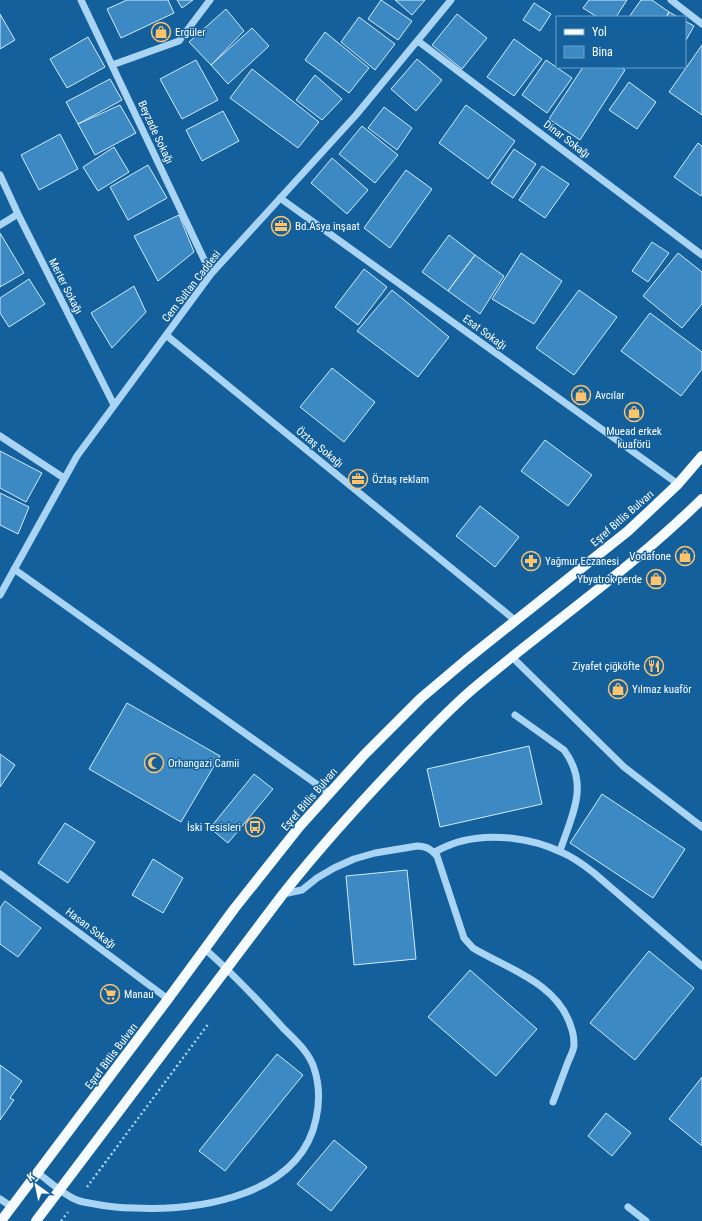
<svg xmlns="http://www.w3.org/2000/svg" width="702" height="1221" font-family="'Roboto Condensed',sans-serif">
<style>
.building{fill:#3d89c3;stroke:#d2ebfd}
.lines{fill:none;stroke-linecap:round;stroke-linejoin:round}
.path{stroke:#a9d4f4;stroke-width:2.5;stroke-dasharray:2 3;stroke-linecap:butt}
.minor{stroke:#a9d4f4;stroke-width:7}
.major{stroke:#f6fbff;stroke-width:10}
.labels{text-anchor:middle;stroke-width:3;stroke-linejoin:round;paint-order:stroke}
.poi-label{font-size:11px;fill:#fff;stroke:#13609d;text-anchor:start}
.street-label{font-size:11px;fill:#fff;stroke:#13609d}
</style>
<rect width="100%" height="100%" fill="#13609d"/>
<path class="building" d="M127 0H168L174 13 121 38 107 9Z
M177 0H193L182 8Z
M381 0 412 21 398 40 368 19Z
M395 0H425L412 15Z
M589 0H627L616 17H597L583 8Z
M641 0H652L669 12 666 17H629Z
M534 3 551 14 540 31 523 20Z
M226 9 244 31 211 65 189 42Z
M669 12 678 17H667Z
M0 14 15 40 0 49Z
M457 14 487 38 462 69 432 45Z
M359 17 395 44 375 70 341 42Z
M685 21 694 26 685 42Z
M252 28 269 46 228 84 211 65Z
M325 32 369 68 349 93 305 60Z
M88 37 105 67 67 88 50 59Z
M514 39 542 59 514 96 487 77Z
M702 45V115L669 92Z
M417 59 442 80 416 111 391 89Z
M196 60 218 100 182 119 160 79Z
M546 60 572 78 547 113 522 95Z
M583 67H621L625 70 580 140 549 119Z
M252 69 319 122 298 148 230 98Z
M315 75 342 99 322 120 296 100Z
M110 79 122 100 78 124 66 102Z
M629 82 656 102 637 129 609 110Z
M120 105 136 133 95 155 78 124Z
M466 105 515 141 488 179 439 143Z
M384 107 412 128 397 150 368 128Z
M223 111 239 141 202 161 186 130Z
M362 126 398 155 375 183 339 154Z
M60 134 78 169 39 190 21 155Z
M698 143 702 146V194L701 196 674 177Z
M114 147 129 172 98 191 83 167Z
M514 149 536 164 513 198 491 183Z
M332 158 368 190 347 214 311 183Z
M148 165 167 198 128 220 110 187Z
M542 166 569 184 545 218 519 200Z
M406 170 432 189 390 248 364 228Z
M179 215 194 252 158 281 134 236Z
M0 233 24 273 0 287Z
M449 235 475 255 448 291 422 272Z
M652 242 669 253 648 282 632 271Z
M521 253 562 281 534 324 492 299Z
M678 253 702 272V304L682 328 643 296Z
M475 255 504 276 480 314 448 291Z
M364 269 387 287 358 325 335 307Z
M29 279 45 304 9 327 0 313V298Z
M134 286 146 312 112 348 91 313Z
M392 290 449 337 418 377 357 331Z
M579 290 617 317 574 375 536 348Z
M650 313 702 352V369L681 396 621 351Z
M332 368 375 402 344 442 300 407Z
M545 440 592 475 568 506 521 471Z
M0 451 42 473 26 502 0 488Z
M0 493 29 507 18 534 0 525Z
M480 506 519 537 495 567 456 536Z
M127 703 220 756 181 822 89 769Z
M529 746 542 804 440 827 427 769Z
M0 754 15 765 0 787Z
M254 774 273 789 228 843 210 828Z
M602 794 685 849 653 898 570 843Z
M65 823 95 842 68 883 38 863Z
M153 859 183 878 163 913 132 895Z
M407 870 416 959 354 965 346 876Z
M5 901 41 928 18 957 0 944V908Z
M649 951 694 988 635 1060 590 1023Z
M470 970 537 1029 496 1076 428 1017Z
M277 1054 303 1075 225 1171 199 1151Z
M0 1065 22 1081 10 1098 14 1100 0 1120Z
M702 1077V1146L669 1119Z
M606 1113 631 1133 612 1156 588 1136Z
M334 1140 367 1167 331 1211 297 1184Z"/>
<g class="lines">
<path class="path" d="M87 1187 209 1023
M61 1221 68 1212"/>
<path class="minor" d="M81 0 211 274
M671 0 702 24
M418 41 702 255
M112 65 179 41 210 0
M0 175 18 214 114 405
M280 198 678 484
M0 225 18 214
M166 335 516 621
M0 436 64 478
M14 569 329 793
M0 595 77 456 211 274 356 115 451 0
M512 657 624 767 702 827
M515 715 564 750C590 785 572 814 560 851
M434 852C443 848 452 843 462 841 492 833 532 838 561 852 573 857 584 865 594 873L702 966
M0 874 168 999
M283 894 302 890 317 878 334 868 354 859 375 853 417 846C426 846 431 849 437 856L464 938 473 948C508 969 558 983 571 1027 573 1032 574 1039 574 1045 574 1050 570 1057 568 1062 563 1075 558 1089 553 1102
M38 1173C49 1181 64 1195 77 1200 81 1202 85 1202 89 1203 104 1206 118 1208 134 1208 199 1211 300 1196 316 1119 320 1101 320 1086 314 1068 309 1052 295 1040 283 1028 258 1000 233 974 205 949
M0 1199 12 1207
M628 1207 646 1221"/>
<path class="major" d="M1 1221 168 999 234 909 300 826 364 755 421 698 466 660 628 531 678 484 702 456
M36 1221 283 894C321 846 361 802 403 758 426 734 449 709 474 688 550 624 632 568 702 499"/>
</g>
<defs>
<symbol id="shop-ring" viewBox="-11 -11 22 22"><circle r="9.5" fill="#13609d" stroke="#ffc36c" stroke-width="1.5"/><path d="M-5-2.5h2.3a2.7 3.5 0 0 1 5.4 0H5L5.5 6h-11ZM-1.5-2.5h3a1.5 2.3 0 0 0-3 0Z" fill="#ffc36c"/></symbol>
<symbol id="office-ring" viewBox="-11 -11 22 22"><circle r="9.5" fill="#13609d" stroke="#ffc36c" stroke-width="1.5"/><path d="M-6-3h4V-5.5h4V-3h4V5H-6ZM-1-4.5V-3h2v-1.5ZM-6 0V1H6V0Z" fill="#ffc36c"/></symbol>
<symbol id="pharmacy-ring" viewBox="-11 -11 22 22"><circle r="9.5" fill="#13609d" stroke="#ffc36c" stroke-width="1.5"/><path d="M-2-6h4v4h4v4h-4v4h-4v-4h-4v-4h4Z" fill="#ffc36c"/></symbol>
<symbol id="restaurant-ring" viewBox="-11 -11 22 22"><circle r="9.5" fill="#13609d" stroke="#ffc36c" stroke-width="1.5"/><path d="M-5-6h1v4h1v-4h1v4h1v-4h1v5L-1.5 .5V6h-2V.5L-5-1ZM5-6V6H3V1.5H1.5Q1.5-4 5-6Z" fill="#ffc36c"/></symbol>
<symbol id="mosque-ring" viewBox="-11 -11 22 22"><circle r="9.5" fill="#13609d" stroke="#ffc36c" stroke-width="1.5"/><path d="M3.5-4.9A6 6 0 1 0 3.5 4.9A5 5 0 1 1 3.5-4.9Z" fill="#ffc36c"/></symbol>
<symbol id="bus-ring" viewBox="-11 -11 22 22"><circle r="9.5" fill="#13609d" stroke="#ffc36c" stroke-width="1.5"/><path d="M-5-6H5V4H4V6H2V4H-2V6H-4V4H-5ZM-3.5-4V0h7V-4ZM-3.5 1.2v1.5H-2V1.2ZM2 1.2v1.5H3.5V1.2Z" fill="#ffc36c"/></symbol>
<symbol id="supermarket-ring" viewBox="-11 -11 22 22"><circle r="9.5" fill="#13609d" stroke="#ffc36c" stroke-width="1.5"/><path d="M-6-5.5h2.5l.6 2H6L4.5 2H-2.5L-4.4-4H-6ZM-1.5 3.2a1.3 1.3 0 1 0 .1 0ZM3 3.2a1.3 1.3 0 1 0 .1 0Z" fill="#ffc36c"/></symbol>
</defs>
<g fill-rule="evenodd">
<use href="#shop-ring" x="150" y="21" width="22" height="22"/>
<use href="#office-ring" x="270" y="215" width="22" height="22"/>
<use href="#shop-ring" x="570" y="384" width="22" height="22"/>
<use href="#shop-ring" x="623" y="401" width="22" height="22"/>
<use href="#office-ring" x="347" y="468" width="22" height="22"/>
<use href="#shop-ring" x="674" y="545" width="22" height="22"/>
<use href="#pharmacy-ring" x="520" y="550" width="22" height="22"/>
<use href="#shop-ring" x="645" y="568" width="22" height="22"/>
<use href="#restaurant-ring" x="643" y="655" width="22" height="22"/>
<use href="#shop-ring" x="607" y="678" width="22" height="22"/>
<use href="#mosque-ring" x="143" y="752" width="22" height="22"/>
<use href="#bus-ring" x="244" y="816" width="22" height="22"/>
<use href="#supermarket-ring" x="99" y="983" width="22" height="22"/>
</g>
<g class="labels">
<g class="poi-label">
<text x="175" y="36">Ergüler</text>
<text x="295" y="230">Bd.Asya inşaat</text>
<text x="595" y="399">Avcılar</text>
<text x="634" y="435" text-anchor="middle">Muead erkek<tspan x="634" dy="13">kuaförü</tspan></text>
<text x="372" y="483">Öztaş reklam</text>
<text x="671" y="560" text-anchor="end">Vodafone</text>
<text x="545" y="565">Yağmur Eczanesi</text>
<text x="642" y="583" text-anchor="end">Ybyatrok perde</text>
<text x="640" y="670" text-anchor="end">Ziyafet çiğköfte</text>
<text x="632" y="693">Yılmaz kuaför</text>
<text x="168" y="767">Orhangazi Camii</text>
<text x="241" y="831" text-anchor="end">İski Tesisleri</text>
<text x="124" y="998">Manau</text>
</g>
<g class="street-label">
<text transform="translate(156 132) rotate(65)" y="4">Beyzade Sokağı</text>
<text transform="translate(567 139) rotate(37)" y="4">Dinar Sokağı</text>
<text transform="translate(66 286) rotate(63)" y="4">Merter Sokağı</text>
<text transform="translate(191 286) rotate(-52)" y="4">Cem Sultan Caddesi</text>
<text transform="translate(485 332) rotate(36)" y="4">Esat Sokağı</text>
<text transform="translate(320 447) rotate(39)" y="4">Öztaş Sokağı</text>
<text transform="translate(622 518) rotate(-41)" y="4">Eşref Bitlis Bulvarı</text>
<text transform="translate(309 799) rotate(-49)" y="4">Eşref Bitlis Bulvarı</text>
<text transform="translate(91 928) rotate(37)" y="4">Hasan Sokağı</text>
<text transform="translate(111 1056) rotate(-53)" y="4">Eşref Bitlis Bulvarı</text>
</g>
</g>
<rect x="556" y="16" width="130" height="52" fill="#13609d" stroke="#71a0c4"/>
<rect x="564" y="29" width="20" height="6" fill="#f6fbff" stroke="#71a0c4"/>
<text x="592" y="36" font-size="12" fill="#ffffff">Yol</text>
<rect x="564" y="46" width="20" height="12" fill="#3d89c3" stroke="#71a0c4"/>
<text x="592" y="56" font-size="12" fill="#ffffff">Bina</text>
<g transform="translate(36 1185) rotate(327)" stroke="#13609d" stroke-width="3" paint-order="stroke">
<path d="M0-3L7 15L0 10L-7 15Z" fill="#ffffff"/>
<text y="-6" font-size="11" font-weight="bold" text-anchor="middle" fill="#ffffff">K</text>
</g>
</svg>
